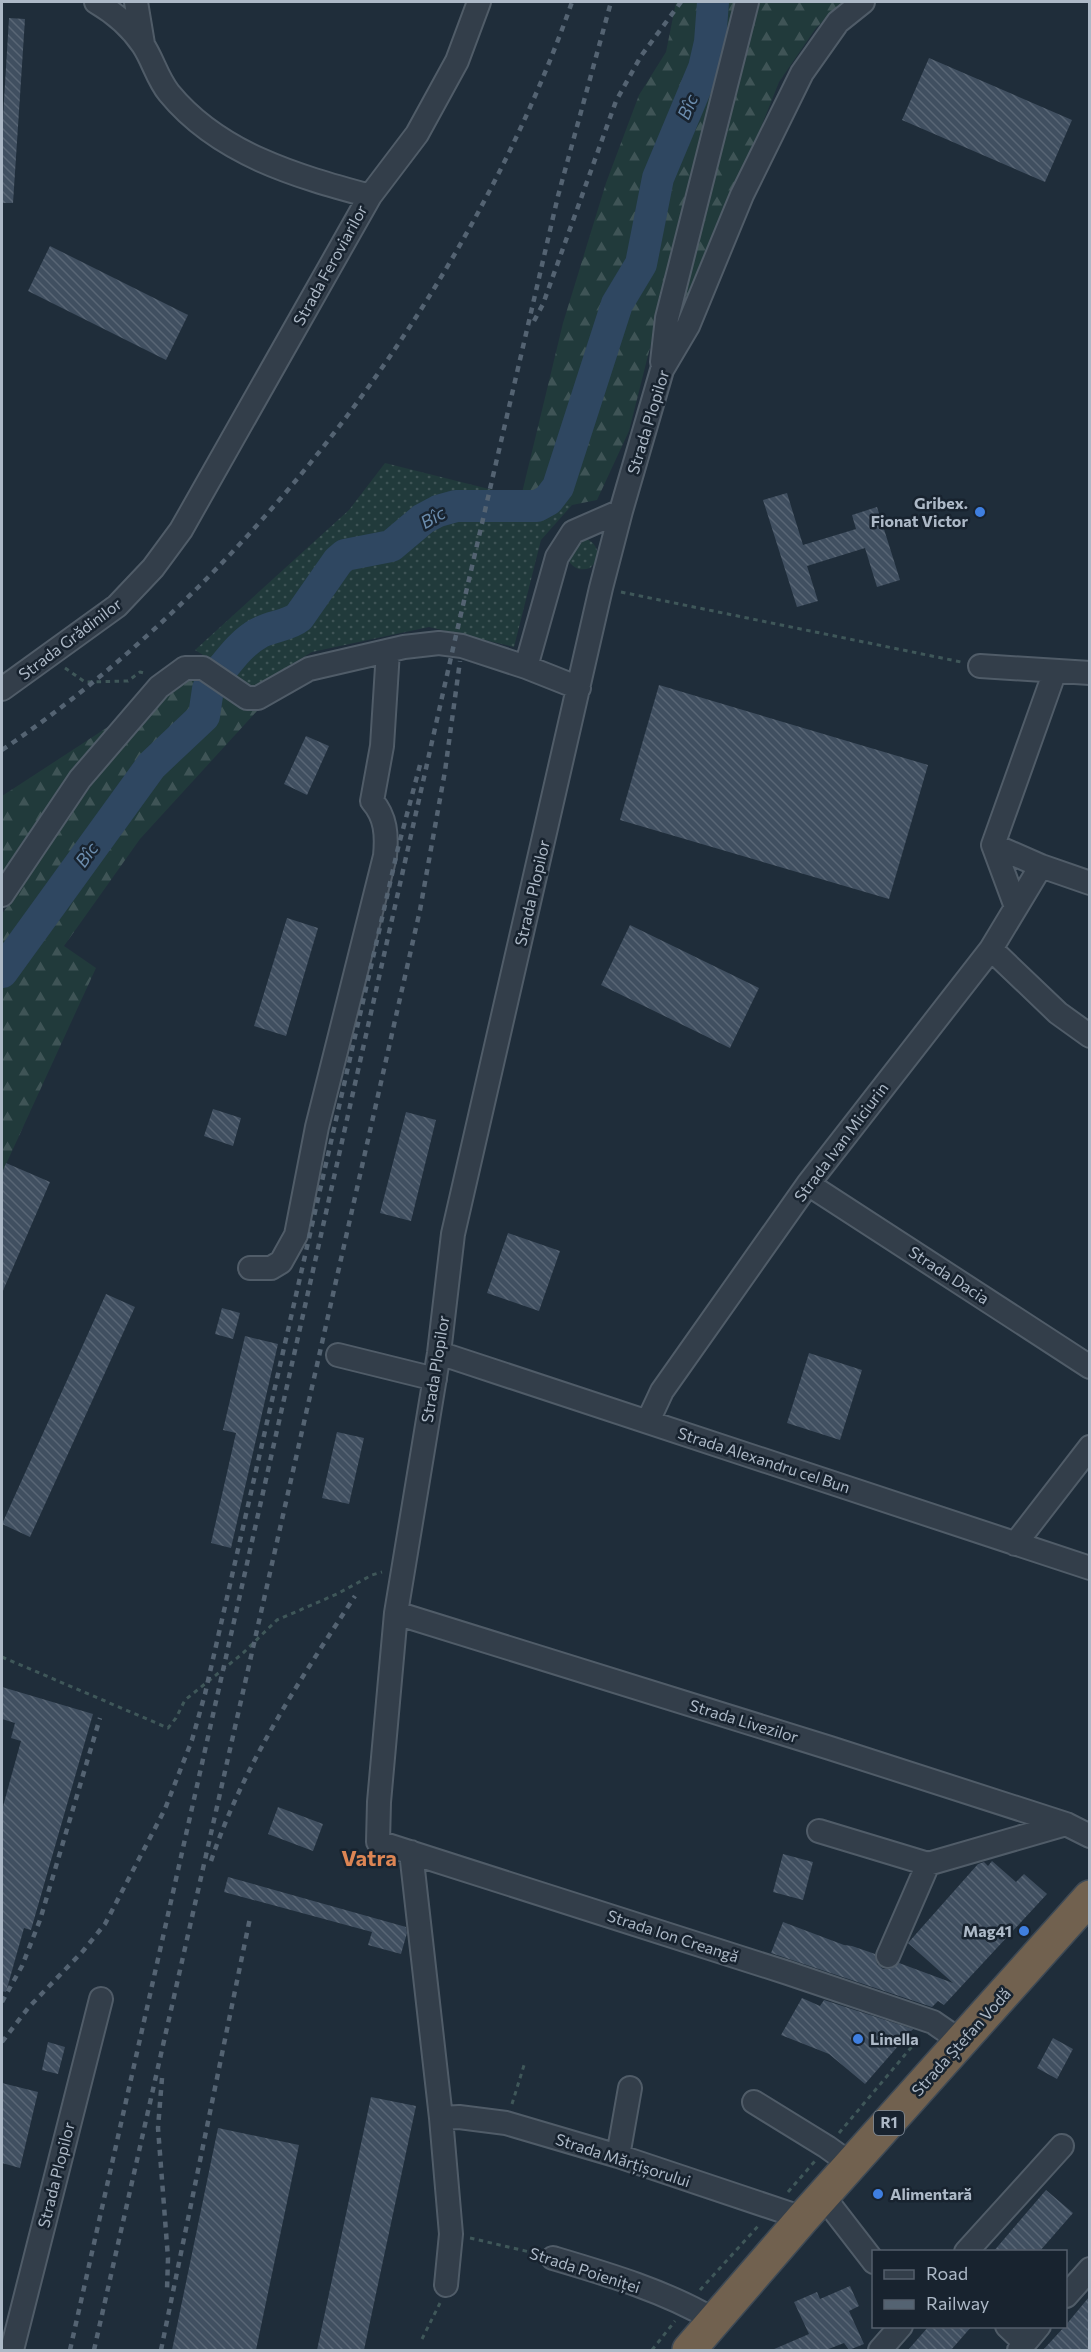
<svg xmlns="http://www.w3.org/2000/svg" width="1091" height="2352" font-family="Commissioner,sans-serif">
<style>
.grass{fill:url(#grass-dots)}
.forest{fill:url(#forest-firs)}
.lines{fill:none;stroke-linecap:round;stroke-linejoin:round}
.river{stroke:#2f4761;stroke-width:32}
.building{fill:url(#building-back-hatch)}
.minor-casing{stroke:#505c68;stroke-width:26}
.highway-casing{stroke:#3d4955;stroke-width:36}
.path{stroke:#3f5759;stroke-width:3;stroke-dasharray:4.5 4.5;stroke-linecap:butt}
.minor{stroke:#333e4a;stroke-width:22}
.highway{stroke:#71614f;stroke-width:33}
.rail{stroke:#546372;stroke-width:4.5;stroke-dasharray:6 6;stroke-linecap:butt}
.shop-dot{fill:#3f7fe0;stroke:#18232f;stroke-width:2}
.labels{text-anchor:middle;stroke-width:5;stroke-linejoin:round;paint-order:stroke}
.shield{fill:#18232f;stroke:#808c99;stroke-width:1.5}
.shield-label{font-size:15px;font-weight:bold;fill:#adb9c7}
.street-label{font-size:16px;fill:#adb9c7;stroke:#18232f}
.poi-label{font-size:16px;font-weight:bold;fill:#adb9c7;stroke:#18232f;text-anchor:end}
.water-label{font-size:18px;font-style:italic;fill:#6b8cad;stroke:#18232f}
.district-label{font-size:22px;font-weight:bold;fill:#dc8554;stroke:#18232f}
</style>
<defs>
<pattern id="grass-dots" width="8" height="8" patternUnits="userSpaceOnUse" patternTransform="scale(1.5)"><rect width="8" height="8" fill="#213a3b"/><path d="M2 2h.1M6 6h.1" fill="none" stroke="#3f5456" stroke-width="1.8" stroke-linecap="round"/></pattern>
<pattern id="forest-firs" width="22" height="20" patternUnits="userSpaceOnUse" patternTransform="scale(1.5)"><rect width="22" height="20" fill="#213a3b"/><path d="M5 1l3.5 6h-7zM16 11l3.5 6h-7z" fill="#3f5456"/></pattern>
<pattern id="building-back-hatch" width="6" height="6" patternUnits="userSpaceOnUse" patternTransform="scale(1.5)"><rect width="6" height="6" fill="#404f60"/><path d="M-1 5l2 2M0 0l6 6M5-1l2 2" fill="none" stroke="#596675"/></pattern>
</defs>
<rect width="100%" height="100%" fill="#1f2d3a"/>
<path class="grass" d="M385 463 521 497 572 505 541 540 514 647 429 627 312 652 254 687 195 650 349 510Z
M583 538C599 542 602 557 590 568 579 572 570 567 567 556Z"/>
<path class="forest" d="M676 2H737L629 431 597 500 572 505 521 497 563 323 606 183 639 95 666 52Z
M755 2H843L816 28 779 82 685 318 676 315Z
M196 676 230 701 257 711 140 839 64 946 96 968 2 1173V914L107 763 184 678Z
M117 721 2 881V796Z"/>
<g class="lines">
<path class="river" d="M2 972 151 766 204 716 208 689 212 681C226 665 240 643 259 633 271 626 288 626 299 617L338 561 345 555 391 546 423 519 438 511 456 506H537L548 500 558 487 617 304 641 264 658 178 704 68 710 42 713 2"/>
</g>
<path class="building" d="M9 18 25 19 13 203H2V133Z
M929 58 1072 120 1045 182 902 120Z
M50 246 188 315 166 360 28 291Z
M787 493 803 545 856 529 852 515 877 507 900 580 877 587 865 548 807 566 818 601 797 607 763 500Z
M659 685 928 765 889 899 620 820Z
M306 736 329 746 307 795 284 784Z
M287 918 318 928 286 1036 254 1026Z
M630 925 759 988 730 1048 601 985Z
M213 1109 241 1118 233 1146 204 1136Z
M406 1112 436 1120 411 1221 380 1213Z
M6 1163 50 1182 2 1293V1173Z
M508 1233 560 1251 539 1311 487 1293Z
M106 1294 135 1307 30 1537 2 1524Z
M222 1308 240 1313 233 1339 215 1334Z
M245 1336 278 1344 231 1548 211 1543 236 1433 223 1430Z
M809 1353 862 1370 840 1440 787 1423Z
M337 1432 364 1438 349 1504 322 1498Z
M2 1687 93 1714 31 1930 24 1928 6 1992 2 1991V1810L21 1741 11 1738 15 1723 2 1719Z
M278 1807 323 1824 313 1851 268 1834Z
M783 1854 813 1862 803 1900 773 1892Z
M992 1861 1016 1882 1024 1874 1047 1894 944 2005 938 2001 932 2007 771 1953 783 1922 844 1945 852 1946 875 1954 877 1964 883 1969H890L899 1963 953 1983 908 1943 978 1864 984 1862 988 1866Z
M228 1877 406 1927 407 1933 401 1954 368 1945 372 1932 224 1892Z
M802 1998 820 2006 824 2000 913 2029 865 2084 829 2054 781 2035Z
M1053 2038 1073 2049 1057 2079 1037 2068Z
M48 2042 65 2047 58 2074 42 2070Z
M2 2083 38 2092 20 2168 2 2163Z
M371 2097 416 2106 364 2350H317Z
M218 2128 299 2145 256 2350H172Z
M1046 2190 1073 2213 1039 2252H993Z
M850 2286 859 2306 849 2311 864 2344 849 2350 844 2343 826 2350H772L809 2334 794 2302 817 2292 820 2299Z
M1089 2297V2350H1043L1065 2326Z
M929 2326H972L951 2350H908Z"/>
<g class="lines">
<defs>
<path id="minor" d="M96 2C113 12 131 27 143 45 153 60 157 78 169 93 219 154 296 176 370 196
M136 2 143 44
M863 2 838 22 802 73 742 195 688 326 662 370 621 511 601 588 453 1234 439 1353 396 1613 379 1802 378 1842 788 1973 933 2022 962 2042
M662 362 667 318 747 2
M980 666 1090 673
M526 667 557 557 573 532 621 511
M2 689 117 606 153 568 181 530 370 196 417 134 457 61 479 2
M993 845 1041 866 1090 883
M2 895 80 779 159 687 185 668H203L247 698H258L309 669 404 647 439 643 462 646 526 667 579 688
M1016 907 993 845 1055 671
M991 949 1058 1013 1090 1036
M808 1184 1090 1367
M250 1268H271L281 1262 296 1235 317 1127 385 856C387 835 386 817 372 801L382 746 388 651
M439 1353 1090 1568
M338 1355 435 1379
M648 1421 662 1391 808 1184 991 949 1041 866
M1015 1544 1090 1447
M396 1613 830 1748 1066 1824 1090 1836
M819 1831 928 1864 1066 1824
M411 1852 441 2118 451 2234 446 2285
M888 1956 928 1864
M754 2102 827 2147 852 2165
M441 2118 459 2117 506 2123 618 2156 803 2218
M618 2156 630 2088
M823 2196 874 2262
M966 2252 1062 2146
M553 2258C607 2274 665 2291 714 2320
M1066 2296 1090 2269
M1007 2326 1025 2343
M12 2350 101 1999
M880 2350 901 2326
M1019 2350 1039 2326"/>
<path id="highway" d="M689 2350 803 2218 1090 1897"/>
</defs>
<use href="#minor" class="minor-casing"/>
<use href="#highway" class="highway-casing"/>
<path class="path" d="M621 592 961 662
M65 668 85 682 128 681 140 672 144 673
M2 1657 168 1728 176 1718 185 1700 242 1654 277 1620 337 1594 372 1575 382 1572
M512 2104 525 2062
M839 2133 920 2037
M788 2192 815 2161
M470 2238 534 2253
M700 2290 760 2224
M422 2339 440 2303
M652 2350 675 2321"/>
<use href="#minor" class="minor"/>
<use href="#highway" class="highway"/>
<path class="rail" d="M534 321 543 304 616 101 641 56 681 2
M2 750C256 578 471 290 572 2
M211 1861C244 1764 299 1681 355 1596
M2 2002 22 1966 40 1920 100 1718
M2 2042 29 2007 83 1951 105 1924 165 1809 192 1740 205 1694 398 848 420 765
M162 2078 158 2128 168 2258 167 2290
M70 2350 454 644 558 196 611 2
M94 2350 420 910 445 771 460 661
M161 2350 250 1918"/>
</g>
<g class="shop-dot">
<circle cx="980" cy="512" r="6"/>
<circle cx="1024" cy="1931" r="6"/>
<circle cx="858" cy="2039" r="6"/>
<circle cx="878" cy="2194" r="6"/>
</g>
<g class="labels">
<rect class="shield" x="874" y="2111" width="30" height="24" rx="4.5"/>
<g class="shield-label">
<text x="889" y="2128">R1</text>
</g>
<g class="street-label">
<text transform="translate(330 265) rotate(-61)" y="6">Strada Feroviarilor</text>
<text transform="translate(648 422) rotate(-73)" y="6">Strada Plopilor</text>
<text transform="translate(70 639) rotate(-37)" y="6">Strada Grădinilor</text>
<text transform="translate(532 893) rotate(-77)" y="6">Strada Plopilor</text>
<text transform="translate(841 1142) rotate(-53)" y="6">Strada Ivan Miciurin</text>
<text transform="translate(949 1275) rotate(33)" y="6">Strada Dacia</text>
<text transform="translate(435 1369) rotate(-81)" y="6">Strada Plopilor</text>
<text transform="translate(764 1460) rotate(18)" y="6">Strada Alexandru cel Bun</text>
<text transform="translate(744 1721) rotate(17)" y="6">Strada Livezilor</text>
<text transform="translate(673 1936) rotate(18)" y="6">Strada Ion Creangă</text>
<text transform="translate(961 2042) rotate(-48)" y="6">Strada Ștefan Vodă</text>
<text transform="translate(623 2160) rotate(18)" y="6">Strada Mărțișorului</text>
<text transform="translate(56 2175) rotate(-76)" y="6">Strada Plopilor</text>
<text transform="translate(585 2270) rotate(18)" y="6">Strada Poieniței</text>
</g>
<g class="poi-label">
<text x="968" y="509">Gribex.<tspan x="968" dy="18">Fionat Victor</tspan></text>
<text x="1012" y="1937">Mag41</text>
<text x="870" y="2045" text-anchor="start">Linella</text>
<text x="890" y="2200" text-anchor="start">Alimentară</text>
</g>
<g class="water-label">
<text transform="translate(688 107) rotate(-67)" y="6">Bîc</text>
<text transform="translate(433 518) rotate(-30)" y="6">Bîc</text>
<text transform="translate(87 855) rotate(-54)" y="6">Bîc</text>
</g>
<g class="district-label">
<text x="369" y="1866">Vatra</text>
</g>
</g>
<rect width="1091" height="2352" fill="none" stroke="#adb9c7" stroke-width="6"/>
<rect x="872" y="2250" width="195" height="78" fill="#18232f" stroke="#545f6c" stroke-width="1.5"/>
<rect x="884" y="2270" width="30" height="9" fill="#333e4a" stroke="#545f6c" stroke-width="1.5"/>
<text x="926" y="2280" font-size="18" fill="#adb9c7">Road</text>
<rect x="884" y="2300" width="30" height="9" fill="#546372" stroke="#545f6c" stroke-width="1.5"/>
<text x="926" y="2310" font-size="18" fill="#adb9c7">Railway</text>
</svg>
